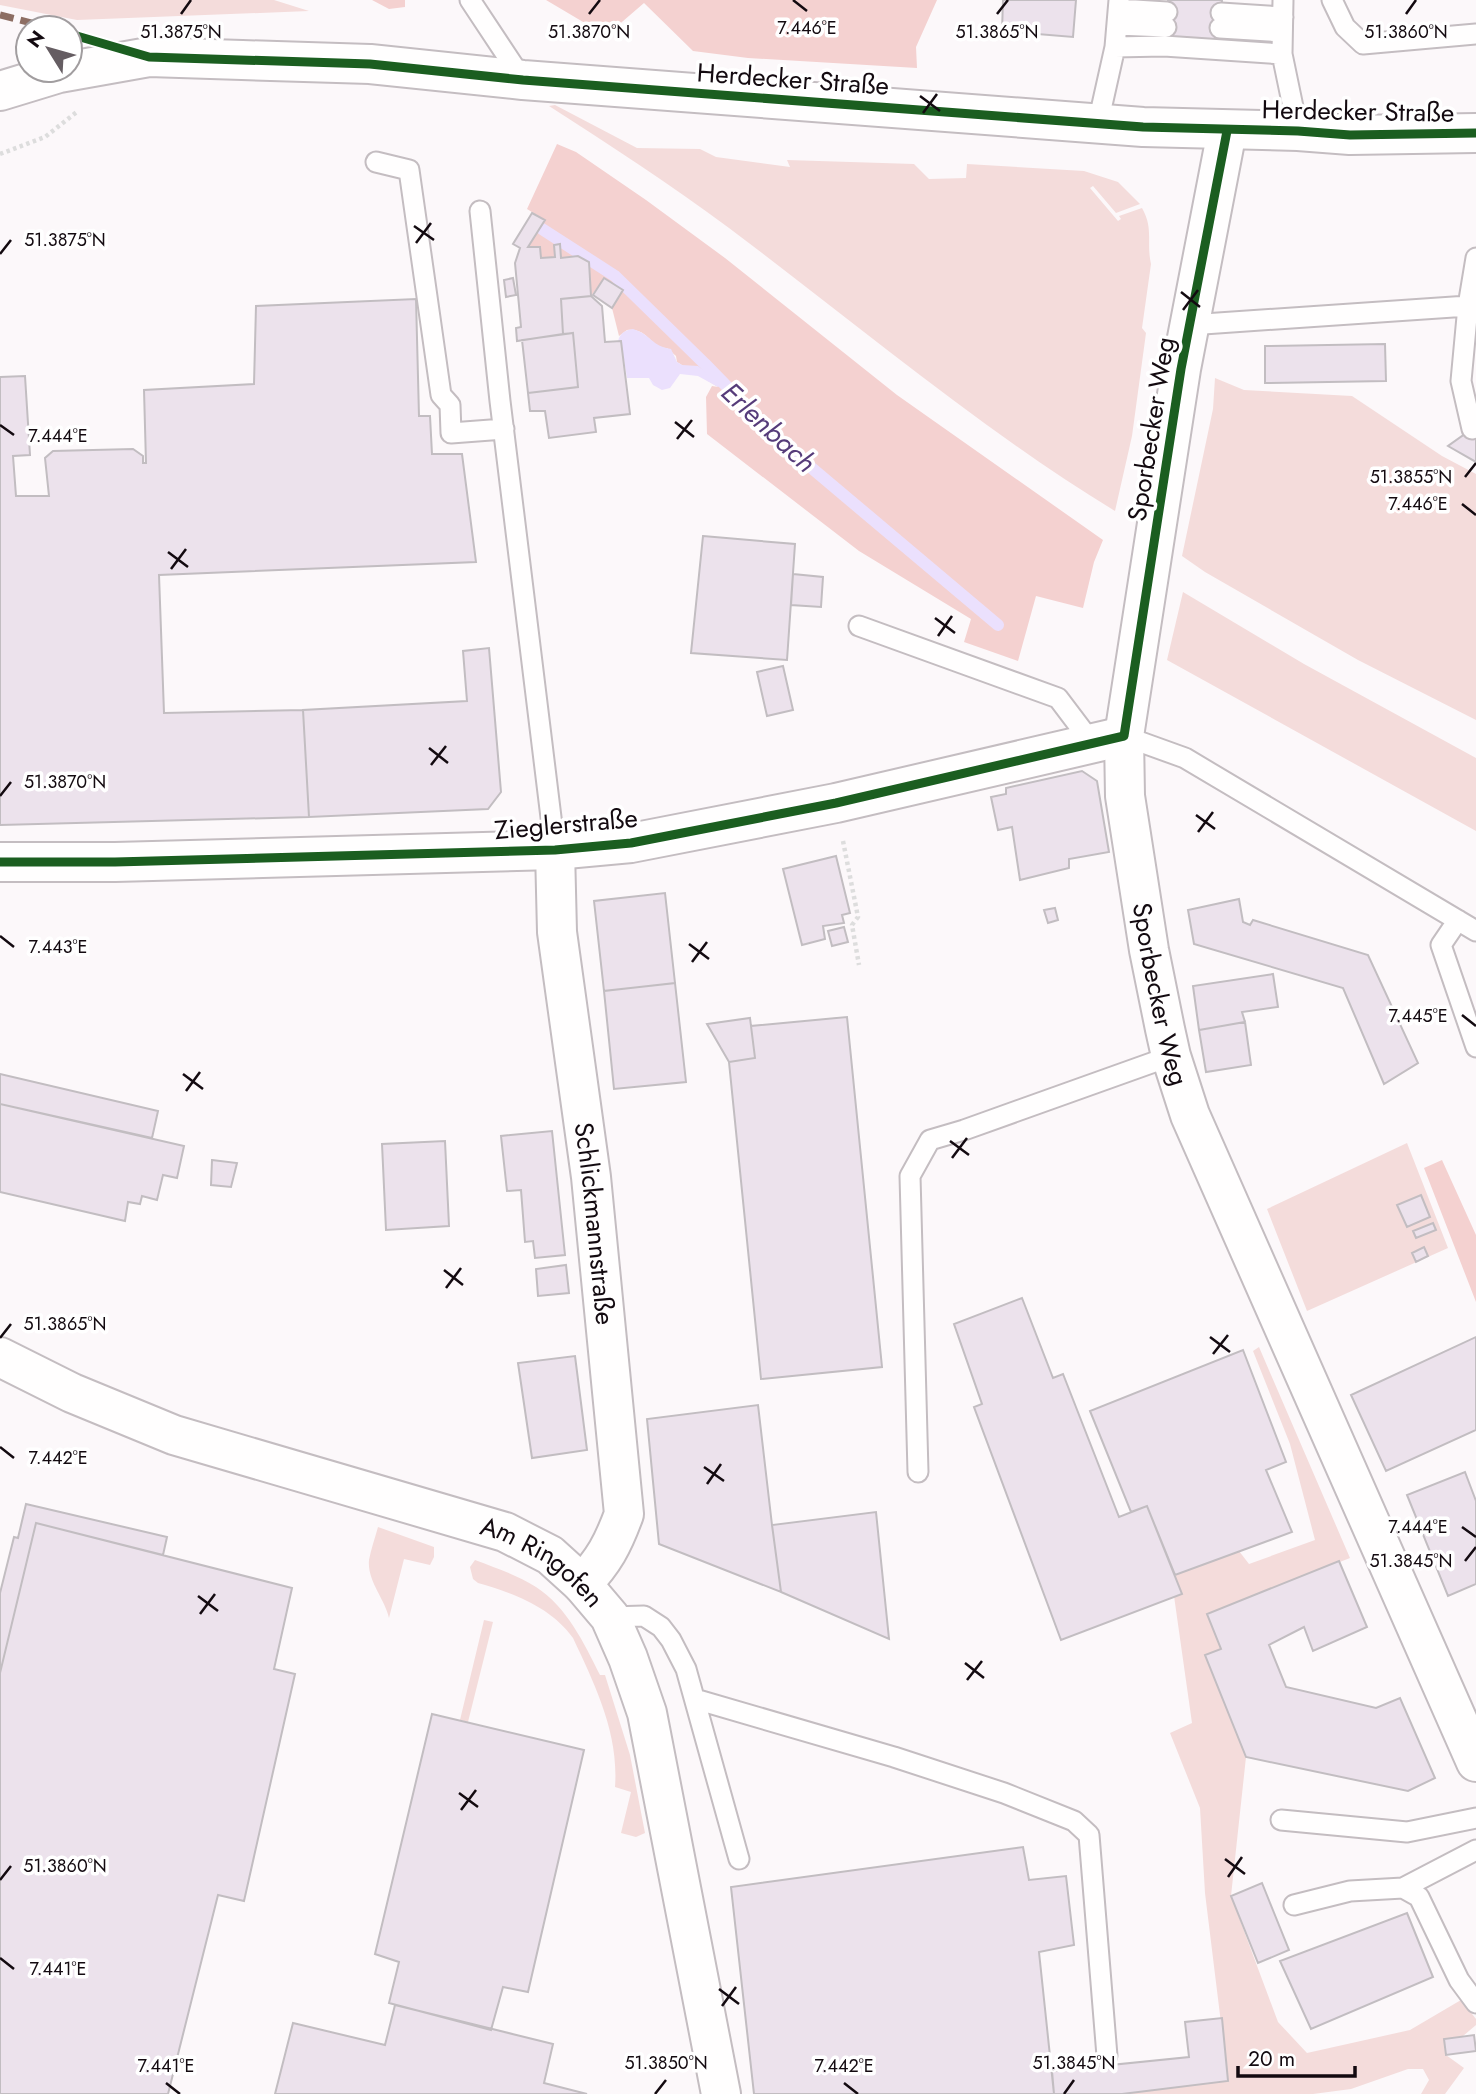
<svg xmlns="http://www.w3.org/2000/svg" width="1476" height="2094" font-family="Jost,sans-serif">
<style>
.green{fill:#f4dcdb}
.forest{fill:#f4d1d0}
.water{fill:#ebe0fd}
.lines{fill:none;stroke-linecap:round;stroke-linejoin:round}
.stream{stroke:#ebe0fd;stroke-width:12}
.building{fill:#ece2ec;stroke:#c2bdc1;stroke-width:2}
.service-casing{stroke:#c4bdc1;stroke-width:23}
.minor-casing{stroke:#c4bdc1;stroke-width:42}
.tertiary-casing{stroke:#c4bdc1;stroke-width:42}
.primary-casing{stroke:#c4bdc1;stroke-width:42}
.path{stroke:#ddd;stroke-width:4.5;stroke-dasharray:3.5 3.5;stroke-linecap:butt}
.service{stroke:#fffefe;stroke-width:19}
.minor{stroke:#fffefe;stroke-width:38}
.tertiary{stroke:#fffefe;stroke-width:38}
.primary{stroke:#fffefe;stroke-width:38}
.quiet{stroke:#8d6e63;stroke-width:7;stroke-dasharray:14 7;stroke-linecap:butt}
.cycleway-casing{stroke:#fff;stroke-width:13}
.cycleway{stroke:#1b5e20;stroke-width:9}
.ticks{fill:none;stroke:#130a10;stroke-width:2.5}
.labels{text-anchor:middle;stroke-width:7;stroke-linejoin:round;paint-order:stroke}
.street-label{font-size:26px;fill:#130a10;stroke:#fff}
.water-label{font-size:28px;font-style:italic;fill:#563c7a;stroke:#fff}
.ticks-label{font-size:18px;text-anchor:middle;fill:#130a10;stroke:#fff;stroke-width:7;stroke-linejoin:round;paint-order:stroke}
</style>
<rect width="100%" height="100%" fill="#fcf8fa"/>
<path class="green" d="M0 0H274L309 11 77 20 0 5Z
M555 105 637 148 700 149 716 157 790 167 787 160 914 164 929 179 966 178 967 164 1084 171 1118 182 1140 204 1116 213 1093 186 1090 188 1118 221 1121 219 1119 216 1142 208C1154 229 1146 242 1151 264L1142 328 1146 333 1132 436 1115 511C979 428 857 324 729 228 671 185 610 145 549 106Z
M1215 378 1244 390 1352 396 1442 456 1476 474V720L1358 660 1205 572 1182 556 1213 409Z
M1183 592 1304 664 1476 758V831L1167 660Z
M1407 1143 1448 1248 1307 1311 1267 1209Z
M1259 1347 1350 1558 1207 1614 1221 1649 1205 1656 1246 1757 1231 1896 1278 2022 1307 2053 1410 2030 1461 2000 1476 2019V2025L1463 2036 1444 2040 1446 2055 1464 2068 1445 2094H1421L1429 2080 1423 2069H1408L1351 2089 1313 2094H1122L1228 2080 1205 1893 1200 1808 1170 1733 1192 1723 1174 1596 1182 1594 1175 1575 1239 1551 1249 1564 1315 1540 1290 1444 1253 1351Z
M378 1527 434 1547V1557L430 1565 404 1559 389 1618C385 1599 367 1581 369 1560 371 1549 375 1538 378 1527Z
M475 1560C496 1568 517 1575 536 1587 567 1607 584 1643 600 1675H605L630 1755 645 1833 636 1837 621 1833 631 1792 615 1787C619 1733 595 1685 573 1638 551 1607 513 1593 478 1583L473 1579 470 1567Z
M484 1620 493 1622 468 1722 460 1720Z"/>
<path class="forest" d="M372 0H405V7L389 9Z
M546 0H937L916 47 917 68 748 58 693 51 644 3 608 34 600 32Z
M557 144 576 152 646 200 725 258 897 395 1103 540 1094 562 1083 608 1036 596 1018 661 964 642 971 619 859 551 707 434 706 397 712 386 718 387 677 362 676 356 667 348C650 349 650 328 627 330L619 336 612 308 623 290 604 278 591 296 589 262 578 256 561 258 559 244 554 245 555 257 541 258 528 247 545 220 527 209Z
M1442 1160 1476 1235V1302L1424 1168Z"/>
<path class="water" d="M633 329C652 335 651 346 671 349L677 362 682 365 698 366 721 384 718 387 698 376 680 374 670 388 662 390 653 385 649 378H627L621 341H618C620 333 625 330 633 329Z"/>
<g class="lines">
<path class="stream" d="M542 229 615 276 705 364 782 443 998 625"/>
</g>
<path class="building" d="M1003 0H1076L1073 37 1002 31Z
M1168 0H1222L1218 56 1164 53Z
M532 213 545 220 528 247H540L541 258 555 257 554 245 560 244 561 258 578 256 589 262 591 296 561 299 563 334 517 341 516 328 521 327 515 263 520 248 513 244Z
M513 278 516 295 506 297 504 280Z
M604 278 623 290 612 308 593 295Z
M591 296 602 306 605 342 621 341 630 414 594 418 596 432 549 438 545 411H530L528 393 578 387 573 333 563 334 561 299Z
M416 299 419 416H430L432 454H462L476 562 159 575 164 713 303 710 309 817 0 825V377L25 376 30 455 13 456 16 496H49L45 458 53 451 133 449 143 456V463H146L144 390 254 384 256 306Z
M573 333 578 387 528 393 522 340Z
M1385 344 1386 381 1265 383V346Z
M1476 426V462L1448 446Z
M703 536 795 544 787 660 691 653Z
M793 574 823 577 821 607 791 605Z
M489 648 501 792 488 809 309 817 303 710 467 701 463 651Z
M783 666 793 710 767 716 757 672Z
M1082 771 1097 781 1109 852 1069 859V868L1020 880 1012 827 998 830 991 797 1006 794V788Z
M836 856 850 913 842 915 844 923 823 926 825 939 802 945 783 869Z
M665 893 675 983 604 991 594 901Z
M1239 899 1243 922 1250 925 1253 920 1368 955 1418 1063 1384 1084 1343 988 1194 944 1188 910Z
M1055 908 1058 920 1048 923 1044 910Z
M844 927 848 942 832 946 828 931Z
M1273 974 1278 1007 1242 1012 1245 1022 1199 1030 1193 986Z
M675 983 686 1082 614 1089 604 991Z
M847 1017 882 1367 761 1379 729 1062 755 1058 751 1026Z
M750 1018 755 1058 729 1062 707 1024Z
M1245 1022 1251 1065 1206 1072 1199 1030Z
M0 1074 158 1111 152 1138 0 1104Z
M0 1104 184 1146 177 1178 163 1175 157 1200 142 1196 140 1204 128 1202 125 1221 0 1192Z
M552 1131 565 1255 535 1258 533 1241 525 1242 521 1190 507 1191 501 1136Z
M445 1141 449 1226 386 1230 382 1144Z
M212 1160 237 1163 231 1187 211 1185Z
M1421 1195 1430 1217 1407 1227 1397 1205Z
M1433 1223 1436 1230 1416 1238 1413 1231Z
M1424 1247 1428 1256 1416 1262 1412 1253Z
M566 1265 569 1293 538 1296 536 1269Z
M1022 1298 1053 1378 1063 1374 1119 1517 1147 1506 1182 1594 1061 1640 974 1407 982 1404 954 1324Z
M1476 1337V1430L1386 1471 1351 1395Z
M1243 1350 1286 1462 1266 1470 1292 1532 1175 1575 1147 1506 1131 1512 1090 1411Z
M575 1356 587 1450 532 1458 518 1363Z
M758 1405 772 1525 781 1592 659 1544 647 1419Z
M1465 1472 1476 1501V1584L1448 1596 1407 1495Z
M26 1504 167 1537 163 1555 36 1523 0 1673V1593L14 1537 18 1538Z
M876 1512 889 1639 781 1592 772 1525Z
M36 1523 292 1588 274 1669 295 1674 244 1901 218 1895 168 2094H0V1673Z
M1339 1561 1367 1627 1313 1651 1304 1627 1269 1645 1286 1687 1376 1708 1400 1698 1435 1778 1408 1791 1246 1757 1205 1655 1221 1649 1207 1614Z
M432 1714 584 1750 528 1992 503 1987 491 2030 389 2003 399 1962 375 1954Z
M1023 1847 1029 1880 1066 1876 1074 1945 1039 1952 1054 2094H754L731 1887Z
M1262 1883 1289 1950 1258 1963 1231 1896Z
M1407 1913 1433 1977 1311 2029 1280 1961Z
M395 2005 553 2044 544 2083 587 2094H275L293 2023 385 2045Z
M1222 2018 1228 2081 1122 2094H1054L1052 2071 1189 2057 1185 2022Z
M1474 2035 1476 2051 1446 2055 1444 2039Z"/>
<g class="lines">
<defs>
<path id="service" d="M470 0 523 80
M1283 0 1282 54 1298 131
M1332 0 1345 27 1363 44 1476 34
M1119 9 1167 12
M1221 13 1283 17
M1117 25 1166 27
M1220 28 1282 32
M1115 47 1164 46 1282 54
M1098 123 1115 47 1119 0
M376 162 409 170 441 395 450 405 451 433 504 429
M480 211 500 401 555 850
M1189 325 1468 306
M1472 429 1461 381 1468 306 1476 258
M859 626 1058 698 1092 743
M1124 736 1185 758 1476 931
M1458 920 1441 945 1476 1047
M918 1472 910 1176 930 1140 964 1130 1171 1056
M610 1617 644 1616 661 1627 671 1640 686 1669 739 1859
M695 1699 894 1757 1004 1793 1074 1821 1089 1835 1107 2056
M1281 1820 1407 1832 1476 1818
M1403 1888 1476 1850
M1294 1905 1350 1891 1403 1888 1419 1897 1459 1980 1476 2003"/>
<g id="minor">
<path id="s1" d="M555 850 557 932 591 1177 624 1514C613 1544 604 1561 582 1584"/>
<path d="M0 862H115L555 850 631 843 836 803 1124 736"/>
<path id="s2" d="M0 1357 72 1393 174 1435 505 1532 550 1555 582 1584 610 1617 628 1658 647 1713 721 2094"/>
</g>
<g id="tertiary">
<path id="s3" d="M1227 131 1181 369 1124 736 1125 796 1149 950 1165 1029 1171 1056 1190 1115 1476 1762"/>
</g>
<path id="primary" d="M0 91 59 73 149 57 242 60 370 64 523 80 1143 127 1298 131 1350 135 1476 133"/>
</defs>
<use href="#service" class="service-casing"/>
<use href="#minor" class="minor-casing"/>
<use href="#tertiary" class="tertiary-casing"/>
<use href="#primary" class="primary-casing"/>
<path class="path" d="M0 154 45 137 78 111
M843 841 858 917 852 925 859 965"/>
<use href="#service" class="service"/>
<use href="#minor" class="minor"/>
<use href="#tertiary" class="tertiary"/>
<use href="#primary" class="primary"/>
<path class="quiet" d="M0 15 51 28"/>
<defs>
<path id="cycleway" d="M70 34 149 57 370 64 523 80 1143 127 1298 131 1350 135 1476 133
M0 862H115L555 850 631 843 836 803 1124 736 1181 369 1227 131"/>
</defs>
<use href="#cycleway" class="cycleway-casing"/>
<use href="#cycleway" class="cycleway"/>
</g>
<path class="ticks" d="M793 0 807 11M181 14 191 0M589 14 600 0M997 14 1008 0M1406 14 1416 0M920 96 940 111M923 113 937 94M414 226 434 240M416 243 431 223M0 254 11 240M1181 292 1200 307M1183 310 1198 290M675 422 694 437M0 425 14 435M677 439 692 420M1465 477 1476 463M1462 504 1476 515M168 552 188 567M171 569 186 549M935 618 955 633M938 636 952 616M429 748 448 763M431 765 446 746M0 796 11 782M1196 815 1215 829M1198 832 1213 812M0 936 14 947M689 944 709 959M692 962 707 942M1462 1015 1476 1026M183 1074 203 1089M186 1091 200 1072M950 1141 969 1155M952 1158 967 1138M444 1270 463 1285M446 1288 461 1268M1210 1337 1230 1352M0 1338 11 1324M1213 1354 1228 1335M0 1447 14 1458M704 1467 724 1481M707 1484 721 1464M1462 1527 1476 1537M1465 1561 1476 1547M198 1596 218 1611M200 1614 215 1594M965 1663 984 1678M967 1680 982 1661M459 1793 478 1807M461 1810 476 1790M1225 1859 1245 1874M1228 1877 1242 1857M0 1880 11 1866M0 1958 14 1969M719 1989 739 2004M722 2006 736 1987M166 2083 180 2094M844 2083 858 2094M655 2094 666 2080M1064 2094 1074 2080"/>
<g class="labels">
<g class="street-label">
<text transform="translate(793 79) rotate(4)" y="9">Herdecker Straße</text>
<text transform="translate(1358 111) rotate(1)" y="9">Herdecker Straße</text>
<text transform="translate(1151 429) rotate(-81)" y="9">Sporbecker Weg</text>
<text transform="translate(566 824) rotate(-5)" y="9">Zieglerstraße</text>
<text dy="9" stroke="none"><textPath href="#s3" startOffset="875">Sporbecker Weg</textPath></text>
<text dy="9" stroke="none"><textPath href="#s1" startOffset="376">Schlickmannstraße</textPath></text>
<text dy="9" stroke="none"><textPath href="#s2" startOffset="583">Am Ringofen</textPath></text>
</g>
<g class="water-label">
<text transform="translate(769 427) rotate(43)" y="10">Erlenbach</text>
</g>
</g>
<g class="ticks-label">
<text x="807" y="34">7.446°E</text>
<text x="181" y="38">51.3875°N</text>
<text x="589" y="38">51.3870°N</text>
<text x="997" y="38">51.3865°N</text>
<text x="1406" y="38">51.3860°N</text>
<text x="65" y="246">51.3875°N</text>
<text x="58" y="442">7.444°E</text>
<text x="1411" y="483">51.3855°N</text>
<text x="1418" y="510">7.446°E</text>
<text x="65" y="788">51.3870°N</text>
<text x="58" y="953">7.443°E</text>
<text x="1418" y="1022">7.445°E</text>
<text x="65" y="1330">51.3865°N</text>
<text x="58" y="1464">7.442°E</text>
<text x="1418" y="1533">7.444°E</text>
<text x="1411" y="1567">51.3845°N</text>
<text x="65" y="1872">51.3860°N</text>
<text x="58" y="1975">7.441°E</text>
<text x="666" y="2069">51.3850°N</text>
<text x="1074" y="2069">51.3845°N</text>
<text x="166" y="2072">7.441°E</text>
<text x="844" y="2072">7.442°E</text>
</g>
<g transform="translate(49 49) rotate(307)"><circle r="33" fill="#ffffff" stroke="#a19d9f" stroke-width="2"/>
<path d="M0-5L12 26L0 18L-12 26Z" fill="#655d62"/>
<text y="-10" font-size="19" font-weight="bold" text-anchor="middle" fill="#130a10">N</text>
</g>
<path d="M1238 2066v10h117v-10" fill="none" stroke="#130a10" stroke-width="3.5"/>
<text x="1248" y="2066" font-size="21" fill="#130a10" stroke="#ffffff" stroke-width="5" paint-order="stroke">20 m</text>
</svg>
